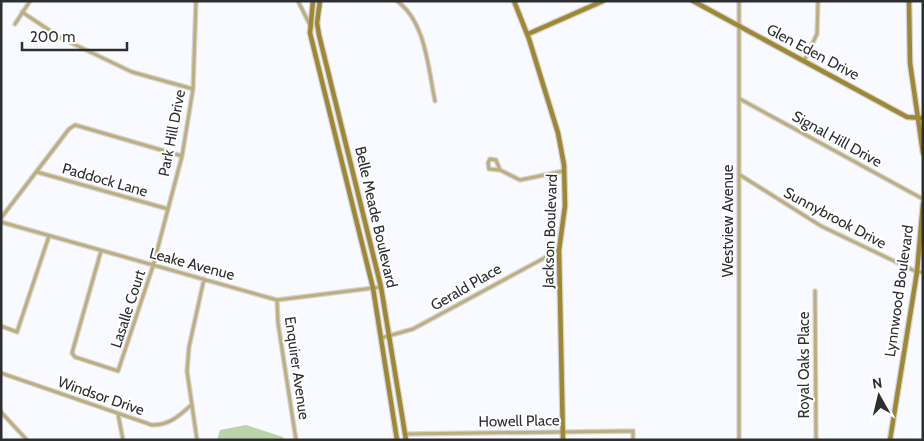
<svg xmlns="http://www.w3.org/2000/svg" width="924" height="441" font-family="Cabin,sans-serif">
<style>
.green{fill:#b9d4aa}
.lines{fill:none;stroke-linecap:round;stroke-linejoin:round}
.street-casing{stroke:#d4d5da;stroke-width:5.5}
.secondary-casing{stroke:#d4d5da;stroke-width:7}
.street{stroke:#bdae7a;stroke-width:3}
.secondary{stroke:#9f8832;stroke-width:4.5}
.labels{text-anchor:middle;stroke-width:4;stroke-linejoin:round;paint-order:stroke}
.street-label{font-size:15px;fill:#2d2e30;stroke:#fff}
</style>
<rect width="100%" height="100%" fill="#f9faff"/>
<path class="green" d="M246 425 283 437 284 440H217L220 430Z"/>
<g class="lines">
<defs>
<path id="street" d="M298 1 310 25
M397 1C426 22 428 68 435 101
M739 1V440
M22 12 61 38 132 72 193 89
M15 24 30 1
M804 61 817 34 818 1
M740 99 923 199
M500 170 496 160 490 159 488 163 489 169 500 170 520 180 564 171
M37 172 168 209
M740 175 821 226 917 272H923
M1 218 69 129 75 125 182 156
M1 222 277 300 381 287
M101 251 72 353 75 357 118 371 153 266 182 156 193 89 196 1
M815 291 816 440
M277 300 278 323 296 440
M1 326 17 332 49 236
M381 338 413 329 559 250
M1 373 152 425C169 425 178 417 190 406
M1 412 27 440
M118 414 123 440
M405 434 633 431V440
M197 440 187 371 189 347 204 279"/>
<path id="secondary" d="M313 1 310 33 373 288 397 440
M320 1 317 23 319 35 381 287 406 440
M514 1 529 39 558 133 564 165 565 206 559 250 563 440
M693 1 907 117 923 118
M909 1 910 63 923 153
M528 34 603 1
M890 440 917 272 923 204"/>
</defs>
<use href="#street" class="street-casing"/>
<use href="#secondary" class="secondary-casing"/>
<use href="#street" class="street"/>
<use href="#secondary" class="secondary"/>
</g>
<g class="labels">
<g class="street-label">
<text transform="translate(813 52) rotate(28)" y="5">Glen Eden Drive</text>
<text transform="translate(172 133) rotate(-79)" y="5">Park Hill Drive</text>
<text transform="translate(837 139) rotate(29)" y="5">Signal Hill Drive</text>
<text transform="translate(105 180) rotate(16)" y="5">Paddock Lane</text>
<text transform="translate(376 217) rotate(77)" y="5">Belle Meade Boulevard</text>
<text transform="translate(835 218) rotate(28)" y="5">Sunnybrook Drive</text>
<text transform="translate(728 221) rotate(-90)" y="5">Westview Avenue</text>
<text transform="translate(550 231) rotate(-88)" y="5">Jackson Boulevard</text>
<text transform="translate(192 264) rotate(15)" y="5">Leake Avenue</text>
<text transform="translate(466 287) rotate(-30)" y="5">Gerald Place</text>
<text transform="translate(899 291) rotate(-82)" y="5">Lynnwood Boulevard</text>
<text transform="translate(128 309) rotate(-72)" y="5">Lasalle Court</text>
<text transform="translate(804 365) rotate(-90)" y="5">Royal Oaks Place</text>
<text transform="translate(297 368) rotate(82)" y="5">Enquirer Avenue</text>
<text transform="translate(101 396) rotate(19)" y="5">Windsor Drive</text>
<text transform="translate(519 421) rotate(-1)" y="5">Howell Place</text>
</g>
</g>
<rect width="924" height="441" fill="none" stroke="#2d2e30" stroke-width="5"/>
<g transform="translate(879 396) rotate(352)" stroke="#ffffff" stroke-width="4" paint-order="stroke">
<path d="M0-4L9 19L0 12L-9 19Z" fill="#2d2e30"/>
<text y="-8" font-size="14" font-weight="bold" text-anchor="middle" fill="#2d2e30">N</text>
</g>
<path d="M22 42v8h105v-8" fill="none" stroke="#2d2e30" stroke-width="2.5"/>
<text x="30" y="42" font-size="15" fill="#2d2e30" stroke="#ffffff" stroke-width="4" paint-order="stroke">200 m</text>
</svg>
